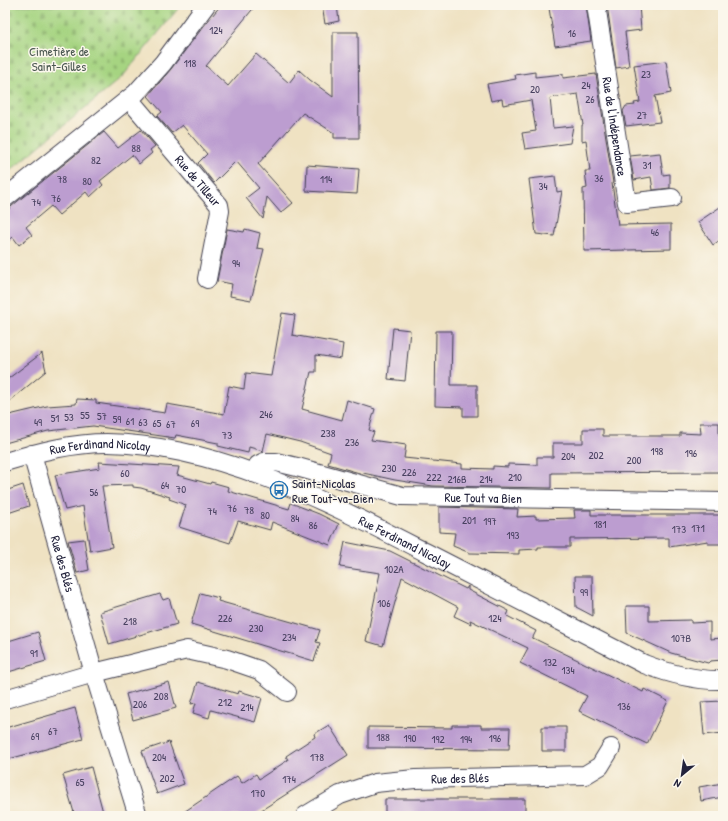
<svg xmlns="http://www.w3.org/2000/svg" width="728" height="821" font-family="'Patrick Hand',sans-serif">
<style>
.cemetery{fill:url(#cemetery-stones);stroke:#647b5e}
.building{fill:#bc9dd0}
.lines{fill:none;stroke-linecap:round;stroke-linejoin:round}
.minor-casing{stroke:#413f4f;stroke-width:20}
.minor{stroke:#fff;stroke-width:18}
.labels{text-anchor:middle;stroke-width:3;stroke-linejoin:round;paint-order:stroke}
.number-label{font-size:11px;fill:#484160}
.park-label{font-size:13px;fill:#4a5750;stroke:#fbf7ec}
.street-label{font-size:13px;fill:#22223b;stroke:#fbf7ec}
.poi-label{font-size:13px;fill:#22223b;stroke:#fbf7ec;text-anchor:start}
</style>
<defs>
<pattern id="cemetery-stones" width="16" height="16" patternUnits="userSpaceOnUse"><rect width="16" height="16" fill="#a6d481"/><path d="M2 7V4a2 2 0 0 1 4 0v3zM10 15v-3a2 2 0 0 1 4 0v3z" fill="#8fb670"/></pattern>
</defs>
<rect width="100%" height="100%" fill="#fbf7ec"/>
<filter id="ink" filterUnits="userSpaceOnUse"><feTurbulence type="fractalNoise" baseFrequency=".025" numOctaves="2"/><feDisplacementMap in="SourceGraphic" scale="8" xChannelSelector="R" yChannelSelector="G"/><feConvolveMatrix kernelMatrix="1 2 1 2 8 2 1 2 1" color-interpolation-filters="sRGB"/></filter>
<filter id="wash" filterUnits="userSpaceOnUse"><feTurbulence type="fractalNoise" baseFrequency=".012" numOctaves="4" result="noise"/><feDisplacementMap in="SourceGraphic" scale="16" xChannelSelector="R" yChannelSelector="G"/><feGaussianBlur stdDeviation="0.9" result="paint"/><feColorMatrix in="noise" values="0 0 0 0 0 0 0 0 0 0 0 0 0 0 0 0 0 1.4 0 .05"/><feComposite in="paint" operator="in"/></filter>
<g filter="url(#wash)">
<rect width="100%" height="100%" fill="#efe2c2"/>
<path class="cemetery" d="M5 5H181L123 76 5 175Z"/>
<g id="blocks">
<path class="building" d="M221 5H256L206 66 228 86 256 54 289 83 299 70 310 80 333 97V32H358L359 138H334V133L303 113 258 164 293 203 281 213 267 197 263 219 246 198 259 188 236 161 214 183 198 163 207 154 182 125 172 133 157 116 162 112 148 96 171 69 203 27Z
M322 5H337L339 21 325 24Z
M558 5H586L591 41 555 46 549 8 558 7Z
M607 5H639L641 30 625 32 629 66 616 68Z
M666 61 671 93 655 96 660 122 626 126 623 111 626 106 635 105 634 103 640 102 634 65Z
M535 72V77L563 74V78L596 74 613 183H612L618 225 671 224V249L584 251 583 189 587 188 585 171H590L586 140 582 141V125H583L578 94 550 98 553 128 573 126 570 143 525 149 522 133 536 131 531 100 503 105 502 99 491 101 487 84 516 79 515 75Z
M141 130 155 146 150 150 152 153 139 164 132 155 100 181 103 185 90 197 86 192 59 215 51 206 26 227 32 235 19 245 13 237 5 244V212L18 201 104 132 118 148Z
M660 153 663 175 670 174V188L653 190 651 177 634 180 630 156Z
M307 165 359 169 357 194 306 191Z
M555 176 557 192 562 191 554 236 536 234 529 179Z
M723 205V238L713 245 698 222Z
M227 229 244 232 245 229 260 233 257 248 264 249 251 300 230 296 232 284 217 281Z
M282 313 295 315 292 335 343 344 341 359 316 355V372H311L302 409 342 420 347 400 375 409 369 430 374 432 371 440 406 445 404 458 462 464V468L493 469V466L508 467V464L537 465V457H553V443H583V429H603V436H680V433L701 434 700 423H719V435H721L723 449V472L551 473V488L433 486 395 480 363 473V474L328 464 331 453 300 442 267 434 263 451 249 447 248 453 218 446V443L176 435 175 438 93 426 48 431 5 443V416L47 406 76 404 77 399 96 400V403L165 413 167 404 224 414 229 386 244 389 246 373 271 376Z
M393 328 410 330 405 381 388 379Z
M436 331H452L451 385H477V416H463V407L435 406Z
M42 353 46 371 5 405V381Z
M99 462 179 467 177 475 210 484 211 482 229 487 228 491 289 509 291 503 319 514 339 524 330 545 272 522 270 530 238 521 230 543 179 527 186 505 169 499 170 497 141 488 133 487V485L102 486 112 547 90 551 83 506 65 510 55 475 100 468Z
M23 485 29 506 5 514V491Z
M439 507 518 509 517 517 536 516V519L575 518 574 510H591V515H723V544H708V541L669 547V538L570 539V547H538V549L519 550V554L470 553 453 546 455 533 439 532Z
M84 539 89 570 77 573 68 541Z
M345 542 390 551 466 589 468 586V590L509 611 507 616 536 631 532 639 533 638 643 692 644 689 668 701 647 744 579 711 587 696 520 663 528 648 470 620 471 624 454 616 458 607 402 577 383 646 366 641 380 573 340 567Z
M575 576H592L593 616 576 607Z
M200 593 219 598 218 601 320 630 316 642 320 643 314 661 191 624Z
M160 594 163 600 169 598 177 624 109 644 100 612Z
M626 606H649V621L691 620V623L710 622V639L723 638V660L710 661 708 663 671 653 627 633Z
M38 632 46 661 5 673V642Z
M169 682 176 708 133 720 126 694Z
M198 682 238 694 239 691 262 698 255 722 211 710 209 718 193 713 196 703 191 704Z
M723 701V733L704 735 701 702Z
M75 708 83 739 5 760V728Z
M329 725 348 755 252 816H178L237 776 242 783 256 774 259 779 288 760 286 756 315 737 314 734Z
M452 725H481V728H510L509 749 368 748V727L452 728Z
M542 727H566V751H542Z
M169 742 184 784 157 794 142 751Z
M91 767 104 816H75L63 775Z
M723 783V797L701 801 699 787Z
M385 799H525V816H385Z"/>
</g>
</g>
<g filter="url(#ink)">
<use href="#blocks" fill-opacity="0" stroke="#413f4f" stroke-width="1"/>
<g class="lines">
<defs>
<g id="minor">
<path id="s1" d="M596 5 627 203 672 198"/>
<path id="s2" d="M129 99 219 205 220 211 207 279"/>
<path d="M5 198 136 93 163 63 206 5"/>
<path id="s3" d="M32 454 94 673 138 816"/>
<path id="s4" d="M5 462C38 452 72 443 107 443 219 445 327 502 425 552 498 589 571 627 644 664 670 674 696 681 723 680"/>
<path id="s5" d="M253 473 258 465 264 462H276L297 467 402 496 723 502"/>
<path d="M5 699 94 673 187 650 227 659 259 670 287 692"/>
<path id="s6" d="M305 816 340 795 375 783 415 779 585 775 600 766 611 748"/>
</g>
</defs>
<use href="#minor" class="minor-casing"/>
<use href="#minor" class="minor"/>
</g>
</g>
<defs>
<symbol id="bus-ring" viewBox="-11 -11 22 22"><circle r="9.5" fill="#fbf7ec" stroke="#1f6fb2" stroke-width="1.5"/><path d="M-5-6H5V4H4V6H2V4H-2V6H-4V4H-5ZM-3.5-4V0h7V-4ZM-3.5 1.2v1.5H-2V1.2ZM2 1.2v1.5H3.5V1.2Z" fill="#1f6fb2"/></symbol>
</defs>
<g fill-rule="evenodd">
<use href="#bus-ring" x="269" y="480" width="20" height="20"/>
</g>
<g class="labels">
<g class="number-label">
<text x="216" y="34">124</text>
<text x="572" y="37">16</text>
<text x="190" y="67">118</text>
<text x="646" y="78">23</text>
<text x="586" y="89">24</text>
<text x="535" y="93">20</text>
<text x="590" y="103">26</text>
<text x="642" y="119">27</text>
<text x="136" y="152">88</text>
<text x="96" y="164">82</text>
<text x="647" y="169">31</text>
<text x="599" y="182">36</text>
<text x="62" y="183">78</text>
<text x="326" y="183">114</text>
<text x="87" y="185">80</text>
<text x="543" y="190">34</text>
<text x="56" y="202">76</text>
<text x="36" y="206">74</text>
<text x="655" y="236">46</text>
<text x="236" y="267">94</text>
<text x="266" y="418">246</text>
<text x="85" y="419">55</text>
<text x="102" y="420">57</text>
<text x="69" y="421">53</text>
<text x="55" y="422">51</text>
<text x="117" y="423">59</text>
<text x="130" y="425">61</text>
<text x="38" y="426">49</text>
<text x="143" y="426">63</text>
<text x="157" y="427">65</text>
<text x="195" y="427">69</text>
<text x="171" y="428">67</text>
<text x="328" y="437">238</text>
<text x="227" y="439">73</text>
<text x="352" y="446">236</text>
<text x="657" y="455">198</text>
<text x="691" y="457">196</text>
<text x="596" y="459">202</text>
<text x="568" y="460">204</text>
<text x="634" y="464">200</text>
<text x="389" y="472">230</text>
<text x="409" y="476">226</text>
<text x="125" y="477">60</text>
<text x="434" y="481">222</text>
<text x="515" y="481">210</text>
<text x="457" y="483">216B</text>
<text x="486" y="483">214</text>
<text x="165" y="489">64</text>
<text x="181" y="493">70</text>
<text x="94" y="496">56</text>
<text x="232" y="512">76</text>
<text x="249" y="514">78</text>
<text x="212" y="515">74</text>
<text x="265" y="519">80</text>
<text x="295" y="522">84</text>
<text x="469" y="524">201</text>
<text x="490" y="525">197</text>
<text x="600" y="528">181</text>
<text x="313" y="529">86</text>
<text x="698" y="532">171</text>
<text x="679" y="533">173</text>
<text x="513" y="539">193</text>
<text x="394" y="573">102A</text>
<text x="584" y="596">99</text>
<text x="384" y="607">106</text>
<text x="225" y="622">226</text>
<text x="495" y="622">124</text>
<text x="130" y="625">218</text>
<text x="256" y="632">230</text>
<text x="289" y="641">234</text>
<text x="681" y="642">107B</text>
<text x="34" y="657">91</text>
<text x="550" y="666">132</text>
<text x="568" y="674">134</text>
<text x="161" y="700">208</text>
<text x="225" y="706">212</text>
<text x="140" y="708">206</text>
<text x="624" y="710">136</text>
<text x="247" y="711">214</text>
<text x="53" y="735">67</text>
<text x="35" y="740">69</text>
<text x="383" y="741">188</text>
<text x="410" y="742">190</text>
<text x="495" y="742">196</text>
<text x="438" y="743">192</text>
<text x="466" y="743">194</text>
<text x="159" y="761">204</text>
<text x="317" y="761">178</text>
<text x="167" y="782">202</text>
<text x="289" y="783">174</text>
<text x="80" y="786">65</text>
<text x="258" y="797">170</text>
</g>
<g class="park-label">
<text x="59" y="56">Cimetière de<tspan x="59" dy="15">Saint-Gilles</tspan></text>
</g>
<g class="street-label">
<text dy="5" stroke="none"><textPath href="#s1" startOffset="123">Rue de l'Indépendance</textPath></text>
<text dy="5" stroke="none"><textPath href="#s2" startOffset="107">Rue de Tilleur</textPath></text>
<text dy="5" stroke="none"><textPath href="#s4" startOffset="97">Rue Ferdinand Nicolay</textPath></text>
<text dy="5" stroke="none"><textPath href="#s5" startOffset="240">Rue Tout va Bien</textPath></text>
<text dy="5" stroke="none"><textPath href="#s4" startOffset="421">Rue Ferdinand Nicolay</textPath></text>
<text dy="5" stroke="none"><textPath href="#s3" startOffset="114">Rue des Blés</textPath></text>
<text dy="5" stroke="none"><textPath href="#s6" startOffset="163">Rue des Blés</textPath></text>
</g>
<g class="poi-label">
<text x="292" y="488">Saint-Nicolas<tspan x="292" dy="15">Rue Tout-va-Bien</tspan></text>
</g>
</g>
<rect width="728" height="821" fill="none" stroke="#fbf7ec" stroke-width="20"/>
<g transform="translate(682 775) rotate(209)" stroke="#fbf7ec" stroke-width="3" paint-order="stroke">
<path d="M0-3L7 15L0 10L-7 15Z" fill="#22223b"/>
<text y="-6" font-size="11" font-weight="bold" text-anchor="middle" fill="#22223b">N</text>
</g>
</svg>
